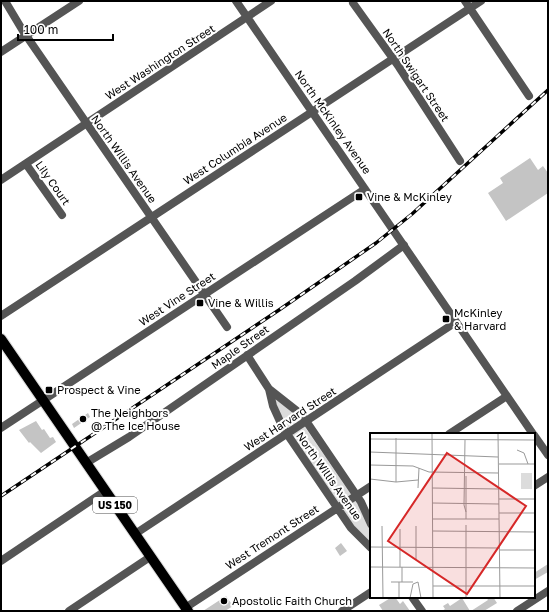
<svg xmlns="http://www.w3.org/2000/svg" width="549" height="612" font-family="'Golos Text',sans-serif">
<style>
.green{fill:#dcdcdc}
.building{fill:#c4c4c4}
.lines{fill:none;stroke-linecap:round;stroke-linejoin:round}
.major-casing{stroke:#dbdbdb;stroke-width:12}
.minor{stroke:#555;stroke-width:8}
.major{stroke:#000;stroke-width:10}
.rail-casing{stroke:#000;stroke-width:3.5}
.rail{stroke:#fff;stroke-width:2;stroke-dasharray:6;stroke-linecap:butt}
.poi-dot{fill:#000;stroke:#fff;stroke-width:1.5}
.labels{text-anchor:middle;stroke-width:4;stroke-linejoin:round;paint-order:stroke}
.shield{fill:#fff;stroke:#4c4c4c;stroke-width:1}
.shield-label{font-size:10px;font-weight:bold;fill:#000}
.street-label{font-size:11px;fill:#000;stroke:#fff}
.poi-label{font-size:11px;fill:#000;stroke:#fff;text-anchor:start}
.inset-road{fill:none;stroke:#999;stroke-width:1}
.view{fill:#d62828;fill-opacity:0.15;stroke:#d62828;stroke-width:2}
.inset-edge{fill:none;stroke:#000;stroke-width:2}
</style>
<rect width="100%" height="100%" fill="#fff"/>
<path class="green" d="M276 399 296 414 361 509 371 529V545L347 518 284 424 275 400Z"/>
<path class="building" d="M530 158 538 170 543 166 548 173V193L506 221 488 193 503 183 500 178Z
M88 413 90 417 74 428 72 424Z
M36 421 42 430 44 429 50 438 53 437 56 442 41 453 30 442 29 443 19 430Z
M341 543 347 551 340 556 335 548Z
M548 564V572L534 580V573Z
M226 596 233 606 225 611H203Z
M392 597H395L400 604 403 601 410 611H383L379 605Z
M486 597H493L497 603 484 611H471L488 600Z
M462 598 470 611H442L445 609 443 606 448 603 450 606Z"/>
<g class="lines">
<defs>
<path id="major" d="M1 339 188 611"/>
</defs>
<use href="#major" class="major-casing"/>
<path class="minor" d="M5 1 23 31 227 327
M236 1 533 434
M465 1 529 96
M353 3 399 67 460 161
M1 52 79 1
M26 164 62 215
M1 180 271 1
M1 316 481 1
M247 355 269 389 273 406 283 428 351 528 371 548
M269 389 302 415 361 502 371 524
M1 428 365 189
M449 434 507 396
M534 435 548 455
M86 463 129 437 355 281 404 245
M534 486 548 477
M135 534 456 322
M1 561 105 491
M412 597 422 611
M185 608 371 486
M69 611 150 557
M342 611 371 592
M517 611 548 591"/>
<use href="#major" class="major"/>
<defs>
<path id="rail" d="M1 496 279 310 376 243 412 214 548 90"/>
</defs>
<use href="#rail" class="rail-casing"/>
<use href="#rail" class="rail"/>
</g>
<g class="poi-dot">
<rect x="355" y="193" width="8" height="8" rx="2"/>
<rect x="196" y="299" width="8" height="8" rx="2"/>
<rect x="442" y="315" width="8" height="8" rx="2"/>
<rect x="45" y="386" width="8" height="8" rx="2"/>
<circle cx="83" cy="419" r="4"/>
<circle cx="224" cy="601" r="4"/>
</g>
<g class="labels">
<rect class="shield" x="93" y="497" width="44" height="16" rx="3"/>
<g class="shield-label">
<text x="115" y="509">US 150</text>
</g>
<g class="street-label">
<text transform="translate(160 62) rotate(-33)" y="4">West Washington Street</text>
<text transform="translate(416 75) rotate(56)" y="4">North Swigart Street</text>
<text transform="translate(333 122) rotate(55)" y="4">North McKinley Avenue</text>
<text transform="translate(235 149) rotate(-33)" y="4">West Columbia Avenue</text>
<text transform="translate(124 159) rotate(55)" y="4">North Willis Avenue</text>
<text transform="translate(53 183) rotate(55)" y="4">Lily Court</text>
<text transform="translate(177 299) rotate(-33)" y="4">West Vine Street</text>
<text transform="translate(240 347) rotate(-35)" y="4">Maple Street</text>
<text transform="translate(290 419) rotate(-33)" y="4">West Harvard Street</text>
<text transform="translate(329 476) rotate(55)" y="4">North Willis Avenue</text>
<text transform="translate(272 537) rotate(-33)" y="4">West Tremont Street</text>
</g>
<g class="poi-label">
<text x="367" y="201">Vine &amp; McKinley</text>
<text x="208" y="307">Vine &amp; Willis</text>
<text x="454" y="317">McKinley<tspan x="454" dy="13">&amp; Harvard</tspan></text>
<text x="57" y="394">Prospect &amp; Vine</text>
<text x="91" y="417">The Neighbors<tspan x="91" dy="13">@ The Ice House</tspan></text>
<text x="232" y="605">Apostolic Faith Church</text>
</g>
</g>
<g transform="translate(370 433)">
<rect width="165" height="165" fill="#fff"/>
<path d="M151 40H162V56H151Z" fill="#dcdcdc"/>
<path class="inset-road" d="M62 0 63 165M128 0 130 165M26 5V49M0 6 165 7M95 7 94 72 96 79M147 17 154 20 158 31M0 19 128 24M129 31H165M0 32 43 33 59 39 128 40M0 46 26 49 48 47M48 55 49 35M62 55 129 56M129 66H165M62 70 129 71M129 80H165M63 86H129M96 86V43M96 92V165M12 93 13 165M46 93V126M63 98 165 99M0 114 129 115M130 117H165M0 134 165 135M30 134V96M21 149H43M29 149V165M32 149V134M63 153H165M40 165 43 151 48 149 51 165"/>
<path class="view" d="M77 20 156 73 97 161 18 108Z"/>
<rect width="165" height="165" class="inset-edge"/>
</g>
<rect width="549" height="612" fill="none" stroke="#000000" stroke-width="4"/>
<path d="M18 34v6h95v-6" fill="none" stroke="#000000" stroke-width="2"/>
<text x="24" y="34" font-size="12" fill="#000000" stroke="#ffffff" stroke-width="3" paint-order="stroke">100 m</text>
</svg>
